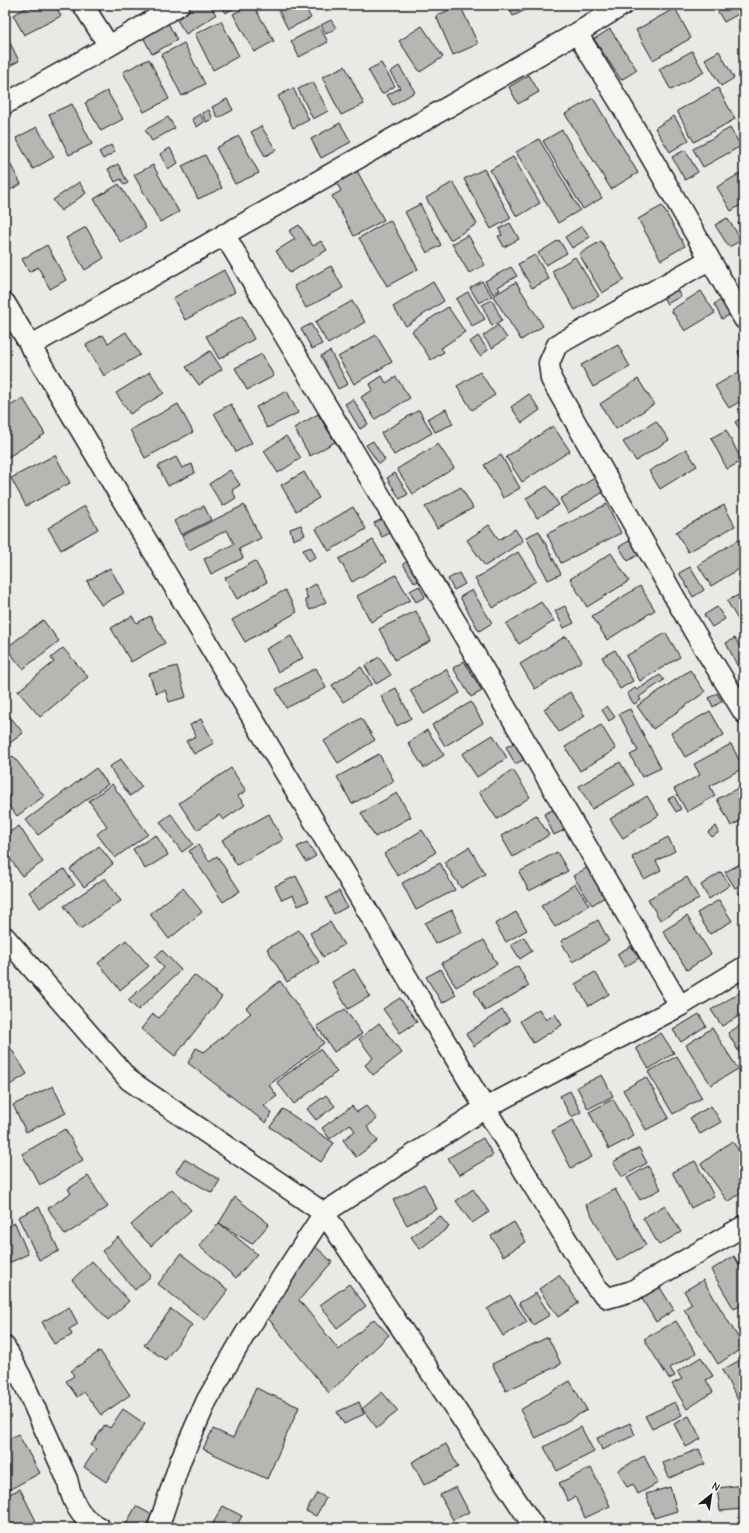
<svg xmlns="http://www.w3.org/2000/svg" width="749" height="1533" font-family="'Comic Neue',sans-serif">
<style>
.building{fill:#b6b6b3;stroke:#1c1c1c}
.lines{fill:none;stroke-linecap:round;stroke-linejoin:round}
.minor-casing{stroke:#1c1c1c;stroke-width:23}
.minor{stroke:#f6f6f2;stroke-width:20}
</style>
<rect width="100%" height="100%" fill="#e9e9e5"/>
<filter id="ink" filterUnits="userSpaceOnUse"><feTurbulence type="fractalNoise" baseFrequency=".025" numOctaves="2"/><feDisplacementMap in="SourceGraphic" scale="8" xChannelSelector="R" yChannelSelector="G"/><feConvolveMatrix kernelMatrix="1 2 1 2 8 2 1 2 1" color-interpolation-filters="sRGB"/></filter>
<g filter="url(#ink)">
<path class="building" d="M32 5H55L61 16 24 35 13 15Z
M195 5H210L216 15 186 34 175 17Z
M220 5H238L226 13Z
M250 5H253L274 41 254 52 233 14Z
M276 5H304L311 18 288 29Z
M460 5 478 44 453 55 436 16Z
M508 5H533L534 6 513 16Z
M714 5H744V11L724 22Z
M675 8 691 38 653 60 636 30Z
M331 20 336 28 326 34 321 25Z
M167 21 177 40 152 54 142 35Z
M221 21 239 56 213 70 195 34Z
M744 24V38L738 27Z
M319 26 328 42 299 57 291 41Z
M422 26 443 57 420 72 399 41Z
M610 29 637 70 621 80 594 39Z
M5 33 19 61 5 68Z
M184 43 205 84 182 96 161 55Z
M692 51 704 72 671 90 659 69Z
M719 51 734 78 721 86 705 59Z
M149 59 169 99 144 112 123 72Z
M381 63 395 86 382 94 368 70Z
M345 66 364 104 341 115 322 77Z
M399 66 415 92 393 105 387 95 400 88 390 72Z
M529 75 539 92 518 104 509 87Z
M313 82 328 111 313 119 298 89Z
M293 88 309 120 293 128 278 96Z
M718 88 735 119 694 142 677 111Z
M107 91 123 119 101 131 85 103Z
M593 98 638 173 611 189 565 114Z
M227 99 233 110 218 118 212 107Z
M72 104 92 144 69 155 49 114Z
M209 110 213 119 206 122 202 113Z
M200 114 204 122 197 127 192 119Z
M674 116 689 140 670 152 655 128Z
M168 117 175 128 152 141 145 130Z
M340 123 351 142 321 158 311 139Z
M261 126 276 150 265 156 251 132Z
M37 127 54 157 33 169 16 138Z
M730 128 741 146 703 167 693 149Z
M562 130 602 198 583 209 543 141Z
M239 136 259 173 235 184 216 148Z
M539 139 580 210 558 223 516 152Z
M111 145 115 152 103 159 99 152Z
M170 148 178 163 168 169 160 154Z
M685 150 698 172 685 180 672 157Z
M5 154 21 184 5 193Z
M205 155 222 188 198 199 182 166Z
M513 157 540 203 517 217 490 170Z
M118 164 128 183 124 185 121 179 115 182 108 169Z
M153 165 179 212 160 222 134 175Z
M356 169 384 220 354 236 332 196 341 191 335 180Z
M484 169 511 218 491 229 464 179Z
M744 171V203L731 211 717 187Z
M79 182 86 193 61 211 53 200Z
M453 182 477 224 450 240 426 198Z
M119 184 146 228 121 243 94 199Z
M420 204 441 245 427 253 405 212Z
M662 206 685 246 661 260 638 219Z
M727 218 742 240 729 247 715 225Z
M390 220 418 269 387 286 359 238Z
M744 220V234L738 223Z
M510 223 519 239 504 247 498 236 502 235 499 229Z
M299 225 313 246 321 241 327 250 290 273 276 251 295 239 289 231Z
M582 226 590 237 572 248 565 237Z
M86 227 104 258 85 270 66 238Z
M468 235 485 265 469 273 452 244Z
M559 240 567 253 546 265 538 253Z
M601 241 624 280 602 293 579 254Z
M47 245 66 280 50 289 38 267 29 272 22 259Z
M535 255 549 279 532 288 518 264Z
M575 257 599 296 575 310 552 271Z
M331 266 343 288 306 308 294 286Z
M511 267 517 276 498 287 500 290 493 294 485 281Z
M224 270 235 292 185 320 173 298Z
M482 281 492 296 479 303 470 288Z
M433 282 444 301 406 326 393 307Z
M516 282 543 326 521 340 493 296Z
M674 286 681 296 667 304 661 294Z
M701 291 715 313 685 331 671 310Z
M468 292 485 319 472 326 456 299Z
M727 297 735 312 722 319 714 304Z
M492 300 502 320 492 326 482 305Z
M352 301 365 322 328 344 315 322Z
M448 307 465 332 441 348 444 352 431 360 412 331Z
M242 316 254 339 219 359 206 336Z
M311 324 322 344 312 349 301 329Z
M498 325 507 338 492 348 483 336Z
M126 332 140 355 104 376 86 345 103 335 108 343Z
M376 335 392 362 354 384 338 357Z
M478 336 488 350 480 356 470 342Z
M618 345 630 367 593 387 581 365Z
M744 349V362H742L738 351Z
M210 351 222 369 199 385 186 367Z
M330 351 348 384 338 389 321 356Z
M262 354 274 376 247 390 235 368Z
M744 369V399L729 408 715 386Z
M150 372 164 393 130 414 116 393Z
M480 372 495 395 472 410 457 386Z
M382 376 386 383 396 377 410 398 375 419 361 397 373 390 370 384Z
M638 379 654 404 616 429 600 404Z
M287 391 298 413 267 428 256 407Z
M529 394 540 410 522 423 511 407Z
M23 398 45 434 5 459V409Z
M353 399 368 424 360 429 345 404Z
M178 404 193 432 145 458 130 430Z
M231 404 252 443 236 452 214 413Z
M446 409 453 424 435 432 428 418Z
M419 410 432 433 394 455 381 433Z
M318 414 335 442 310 456 294 428Z
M744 416V436L735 422Z
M656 421 669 440 636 461 623 442Z
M553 426 570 451 522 482 506 457Z
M726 430 742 461 727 469 711 438Z
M286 436 301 458 278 473 264 451Z
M373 441 385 460 379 464 366 445Z
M438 444 454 468 413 494 397 469Z
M686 449 697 466 660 489 649 471Z
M55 455 70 483 26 506 11 478Z
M501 455 520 488 503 498 484 465Z
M176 457 182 468 192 464 195 473 168 486 158 466Z
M230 470 240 485 232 490 236 498 223 506 209 484Z
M304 472 319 498 296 511 281 485Z
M395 473 408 494 400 499 387 478Z
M598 476 607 490 568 513 560 499Z
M547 486 559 505 537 518 526 498Z
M461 487 473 508 437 528 425 507Z
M607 504 621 533 561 563 547 534Z
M244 505 261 538 239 549 243 558 211 574 204 559 234 544 227 530 189 550 182 536Z
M724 505 735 526 688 552 676 532Z
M85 506 98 529 61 550 48 528Z
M204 506 211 520 181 535 174 521Z
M353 507 366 529 329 551 316 529Z
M386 517 394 531 382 537 374 523Z
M301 525 305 535 293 540 290 529Z
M489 525 499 540 515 529 523 541 485 566 467 540Z
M539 531 561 574 548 580 526 537Z
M632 539 641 553 628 561 619 547Z
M373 540 386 562 352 582 339 559Z
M738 540 744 549V566L711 586 698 565Z
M311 547 316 557 308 561 303 550Z
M518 552 536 581 493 608 475 579Z
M611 553 629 581 587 607 570 579Z
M413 558 425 577 415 583 403 564Z
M255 561 267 582 237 599 225 578Z
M690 567 704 590 693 597 679 573Z
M110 568 124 593 101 605 87 581Z
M459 573 465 584 454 590 448 579Z
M396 575 410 600 371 622 357 596Z
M316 584 326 602 310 610 305 600 308 598 304 590Z
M419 586 425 597 416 602 410 591Z
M640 586 655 610 607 640 592 616Z
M285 590 297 612 245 642 232 620Z
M472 590 492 623 479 631 460 597Z
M744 592V621L740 623 727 601Z
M541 602 554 621 519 644 506 624Z
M565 606 574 623 564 628 555 611Z
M717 607 725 619 712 627 704 615Z
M416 611 431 641 395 660 379 629Z
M132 616 137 623 150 616 165 643 131 662 111 628Z
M43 620 59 641 23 669 6 648Z
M666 633 680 657 640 681 626 656Z
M291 636 303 658 278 672 266 649Z
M566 636 582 661 535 689 520 664Z
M735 638 744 655V664L738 667 726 643Z
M63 648 88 677 40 717 18 691 54 662 51 658Z
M615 650 633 681 620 689 602 657Z
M379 657 391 675 376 684 365 666Z
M464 661 482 691 471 697 453 668Z
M177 666 186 697 169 702 165 690 156 693 149 674Z
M361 667 372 684 343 702 332 685Z
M316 668 326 688 286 708 276 689Z
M446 669 460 693 424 714 410 690Z
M690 670 705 692 653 729 637 706Z
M660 675 664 680 639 697 641 700 634 704 627 694 635 688 637 690Z
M396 688 411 718 397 726 381 696Z
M570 692 585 716 559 732 544 709Z
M717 693 722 701 713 707 709 698Z
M471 702 483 723 445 746 432 725Z
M607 706 615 717 609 721 602 710Z
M630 709 661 768 642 777 630 755 638 751 619 714Z
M5 710 23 733 5 747Z
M710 711 724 735 685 757 671 733Z
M361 718 375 740 338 763 324 741Z
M201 719 214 743 194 754 186 741 196 736 190 725Z
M601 725 616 749 580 771 565 747Z
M427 730 444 755 424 768 408 743Z
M493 735 507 758 477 777 462 754Z
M518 741 527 758 515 764 506 747Z
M731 744 743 768 710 786 715 796 687 812 674 789 700 775 694 764Z
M379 754 394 781 352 804 337 777Z
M13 756 44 796 17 816 5 801V762Z
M121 759 142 787 130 796 109 767Z
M620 762 634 785 592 809 579 786Z
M96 768 108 784 38 835 26 820Z
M231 768 246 791 238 796 245 805 223 820 219 815 197 830 179 803Z
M513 770 530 797 497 819 479 792Z
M112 784 148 834 115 858 97 834 107 826 89 801Z
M744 785V819L731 826 717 799Z
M397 793 411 817 375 837 361 813Z
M647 796 659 815 623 838 610 819Z
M674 796 681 809 676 812 668 799Z
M554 809 564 830 554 835 544 814Z
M171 814 193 844 182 852 160 822Z
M269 814 283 840 237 865 222 840Z
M536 815 549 835 513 857 501 836Z
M19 826 43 862 22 876 5 851V835Z
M716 826 719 832 712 837 708 832Z
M422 830 436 852 398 876 384 854Z
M156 835 168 855 145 869 133 849Z
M668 837 675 851 656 861 661 870 644 879 632 857Z
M307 842 316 856 306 862 297 847Z
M198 845 209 861 217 856 240 891 223 902 189 851Z
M99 846 113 864 84 887 70 869Z
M469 847 485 874 461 888 444 862Z
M557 852 568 871 529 891 519 872Z
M744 862V883L735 888 725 872Z
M440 863 455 890 416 910 402 883Z
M590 866 608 895 592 905 573 876Z
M64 869 75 885 40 908 29 892Z
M721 872 730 885 709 899 701 885Z
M296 876 309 901 298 906 293 895 282 900 275 886Z
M687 877 699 899 660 920 648 899Z
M105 878 121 901 80 929 64 906Z
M575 884 589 905 555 927 541 906Z
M183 888 202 912 169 939 150 914Z
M339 891 347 907 334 914 326 898Z
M744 891V901L739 893Z
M719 900 732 921 710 934 697 913Z
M452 910 462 932 435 944 425 923Z
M516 912 527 930 506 942 495 924Z
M687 916 711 954 687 970 663 931Z
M598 920 609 941 572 962 561 941Z
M330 922 344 945 323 957 310 933Z
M299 930 319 962 287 982 267 949Z
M524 937 532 951 520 959 511 945Z
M126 940 149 966 120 990 98 963Z
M484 940 497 964 456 987 442 963Z
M631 946 639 958 625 967 617 954Z
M162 950 181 970 138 1010 128 1000 164 968 155 957Z
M518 966 529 986 485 1011 474 991Z
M354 969 370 996 348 1009 332 982Z
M441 969 456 995 442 1003 426 977Z
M595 972 609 994 589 1006 575 984Z
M194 975 222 997 175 1056 141 1029 153 1014 159 1018Z
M280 981 324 1043 269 1085 277 1096 264 1106 272 1113 266 1123 188 1063 196 1048 204 1052 251 1013 246 1008Z
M744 990V1013L722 1026 711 1010Z
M400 998 417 1022 400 1033 383 1009Z
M345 1009 362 1034 334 1052 317 1026Z
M539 1009 546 1020 555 1014 562 1025 533 1043 520 1021Z
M502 1010 510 1021 474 1046 466 1034Z
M699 1014 706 1026 681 1042 673 1030Z
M379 1023 402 1053 373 1075 365 1065 373 1058 359 1039Z
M744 1023V1061L728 1033Z
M712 1028 738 1069 711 1085 686 1045Z
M661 1033 674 1053 649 1069 636 1048Z
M5 1039 27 1074 5 1088Z
M320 1049 337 1072 294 1104 277 1082Z
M677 1056 702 1098 673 1114 648 1072Z
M602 1075 613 1096 588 1109 577 1087Z
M646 1077 669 1118 646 1130 623 1090Z
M53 1086 66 1113 26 1132 13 1105Z
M570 1091 581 1112 571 1117 560 1096Z
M326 1095 335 1106 316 1120 307 1109Z
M613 1099 634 1136 609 1149 589 1112Z
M352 1106 357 1112 366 1106 377 1119 367 1127 378 1141 356 1157 343 1140 355 1131 350 1124 330 1139 322 1128Z
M711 1106 721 1122 700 1134 690 1118Z
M283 1109 334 1143 321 1162 270 1127Z
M573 1120 592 1157 571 1168 552 1131Z
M65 1129 83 1160 40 1185 22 1154Z
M483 1138 493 1155 459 1175 448 1158Z
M732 1141 744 1158V1191L728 1202 701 1164Z
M639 1148 647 1163 622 1177 613 1162Z
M184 1159 220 1180 212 1193 176 1172Z
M695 1161 714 1196 691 1208 672 1172Z
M648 1166 661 1189 640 1200 627 1178Z
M88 1176 108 1207 65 1235 48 1208 71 1193 68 1189Z
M424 1184 437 1209 407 1225 393 1200Z
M172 1189 191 1210 151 1246 131 1225Z
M473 1189 489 1212 472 1223 456 1201Z
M615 1189 646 1245 617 1261 586 1205Z
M235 1197 269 1224 252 1244 219 1223Z
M665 1205 681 1232 659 1245 643 1218Z
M39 1207 59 1251 39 1260 18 1217Z
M440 1216 449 1227 420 1249 411 1237Z
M514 1222 526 1242 503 1256 491 1236Z
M15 1223 28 1254 5 1265V1228Z
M219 1223 257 1254 236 1278 199 1246Z
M118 1237 151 1276 135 1290 102 1251Z
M313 1244 332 1262 299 1300 339 1350 374 1319 389 1335 329 1393 263 1312Z
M181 1254 228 1290 205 1320 158 1284Z
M734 1256 744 1273V1304L734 1309 711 1270Z
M92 1261 129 1301 108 1320 72 1280Z
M559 1275 579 1303 558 1317 539 1289Z
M703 1280 744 1347 718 1364 684 1309 692 1304 684 1291Z
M656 1281 674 1310 656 1322 638 1292Z
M349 1284 366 1306 337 1328 320 1305Z
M536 1293 550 1315 533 1325 519 1303Z
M510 1295 527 1322 503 1336 487 1309Z
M69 1307 78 1324 69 1329 72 1335 54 1344 42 1322Z
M171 1309 192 1325 165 1360 144 1345Z
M676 1321 696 1353 670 1368 675 1376 669 1379 644 1339Z
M548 1337 561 1364 506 1391 492 1364Z
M100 1351 130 1395 101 1415 84 1392 77 1397 66 1381 74 1376 71 1371Z
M701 1357 713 1376 706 1380 713 1392 687 1409 672 1384 682 1379 677 1372Z
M744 1358V1399L739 1402 722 1370Z
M570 1381 587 1410 536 1438 520 1410Z
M256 1388 299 1407 267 1479 203 1449 213 1429 233 1438Z
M382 1392 398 1411 377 1428 362 1409Z
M359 1402 364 1414 344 1424 337 1412Z
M675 1402 682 1415 652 1429 645 1416Z
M123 1409 145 1424 106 1482 84 1467 96 1449 91 1445 105 1425 110 1428Z
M689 1416 701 1439 686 1447 674 1424Z
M630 1423 635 1435 602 1450 597 1438Z
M581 1427 594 1452 557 1471 544 1447Z
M18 1434 40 1473 5 1492V1441Z
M446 1444 458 1467 424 1485 412 1462Z
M699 1449 705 1464 669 1478 663 1463Z
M644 1456 658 1483 638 1494 633 1484 627 1487 618 1470Z
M591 1468 610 1506 585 1518 575 1497 568 1501 559 1483Z
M744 1485V1509L720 1511 717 1488Z
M456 1487 469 1512 453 1520 440 1495Z
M670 1487 677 1511 654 1518 646 1494Z
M20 1489 36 1521 22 1528H13L5 1513V1496Z
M317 1493 326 1498 316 1516 306 1511Z
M136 1506 152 1515 144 1528H124Z
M223 1506 242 1516 235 1528H218L212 1525Z"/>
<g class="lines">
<defs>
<path id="minor" d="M83 5 109 46
M577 33 623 108 744 319
M5 104 109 46 179 5
M224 234 464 636 680 1006
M709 260 557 345 549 363 551 379 695 633 744 713
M5 303 485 1108 596 1287 608 1298 632 1291 744 1226
M30 346 577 33 623 5
M5 937 129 1080 324 1213 535 1528
M5 1347 21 1377 67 1479C72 1501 79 1518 100 1528
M158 1528 181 1459 207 1400 245 1334 324 1213 485 1108 680 1006 744 967"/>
</defs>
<use href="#minor" class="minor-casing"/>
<use href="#minor" class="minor"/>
</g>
</g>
<rect width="749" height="1533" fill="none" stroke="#f6f6f2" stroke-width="20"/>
<rect x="10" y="10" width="729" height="1513" fill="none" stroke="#1c1c1c" stroke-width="1.5" filter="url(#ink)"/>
<g transform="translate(711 1495) rotate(30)" stroke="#f6f6f2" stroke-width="3" paint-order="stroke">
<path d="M0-3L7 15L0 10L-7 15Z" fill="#1c1c1c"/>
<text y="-6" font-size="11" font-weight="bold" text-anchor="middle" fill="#1c1c1c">N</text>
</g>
</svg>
